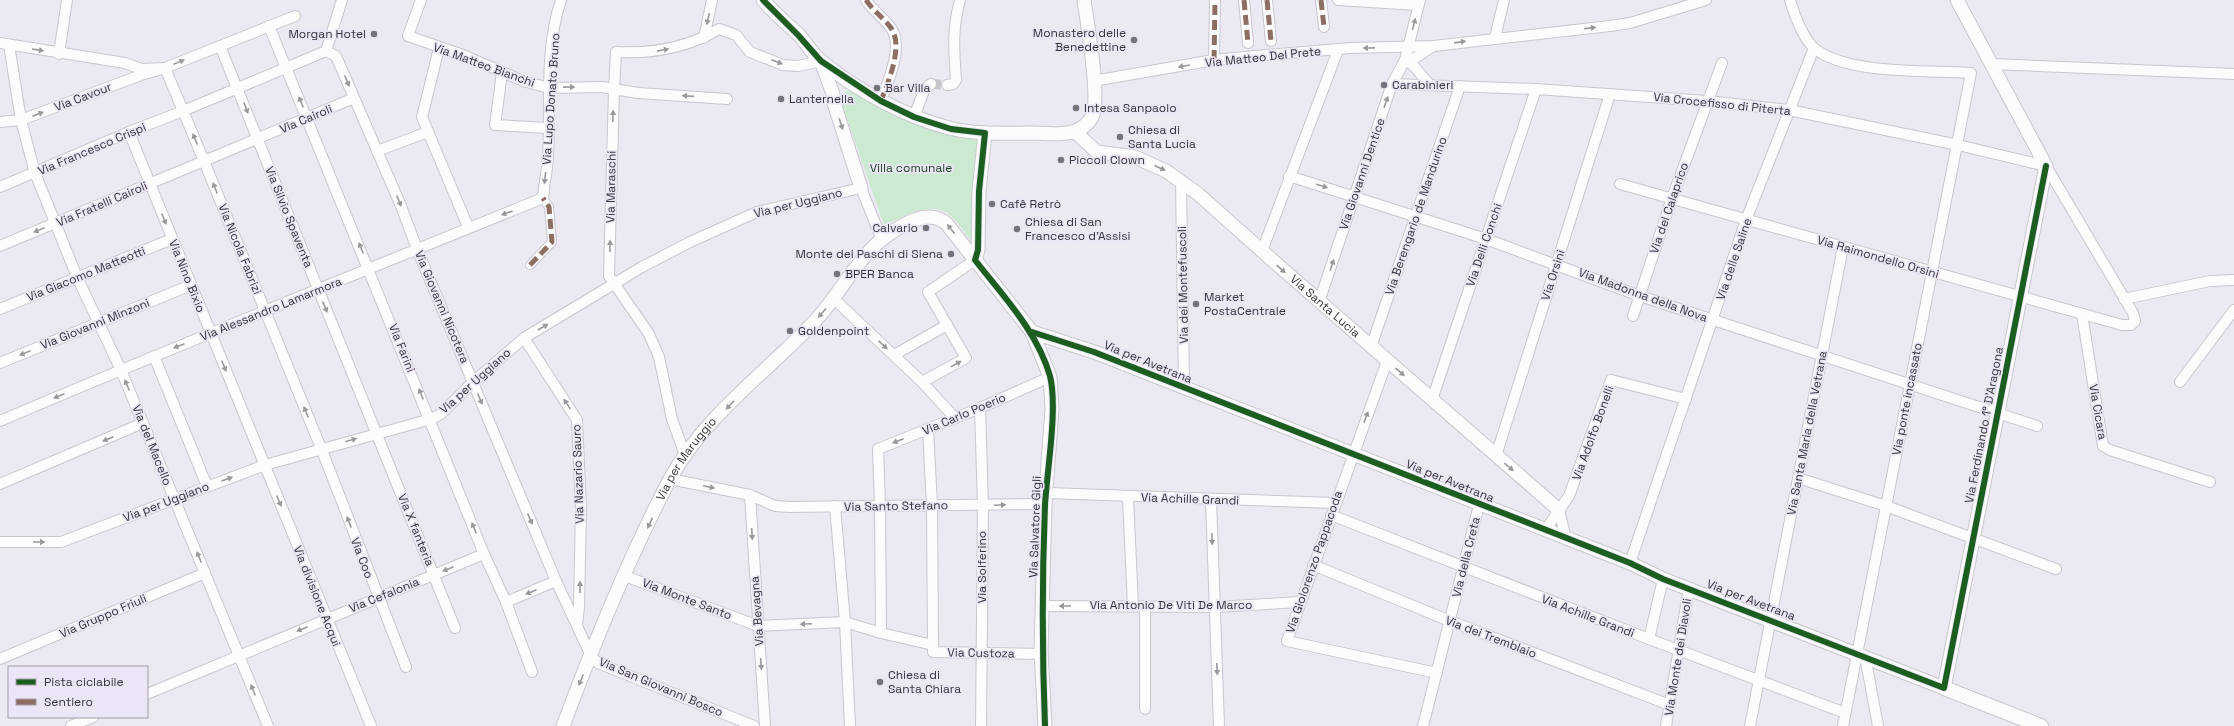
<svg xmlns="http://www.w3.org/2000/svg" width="2234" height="726" font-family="'Space Grotesk',sans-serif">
  <rect width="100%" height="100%" fill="#ece9f2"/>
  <path fill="#ccead2" d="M852 90 934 130 978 141 972 239H970C963 231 953 215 944 211 925 203 901 218 884 225L842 104 843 94 846 91Z"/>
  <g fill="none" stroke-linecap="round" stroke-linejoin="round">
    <path stroke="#c8c5cd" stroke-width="10" stroke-dasharray="10 5" stroke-linecap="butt" d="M931 84 947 85"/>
    <defs>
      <path id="pedestrian" d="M530 265 552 242 549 207 543 198"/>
      <g id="minor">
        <path d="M421 0 408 36 463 55 523 81 549 88 602 87 614 89 616 52C653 54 687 48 719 29L736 35 750 52 783 65 798 66 821 61"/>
        <path d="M866 0C873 11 884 18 891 28 904 46 888 82 881 101"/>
        <path d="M1244 0 1248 43"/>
        <path d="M1267 0 1271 41"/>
        <path d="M1321 0 1324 27"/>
        <path d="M1338 0 1418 5"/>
        <path d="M1790 0C1794 14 1803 39 1815 49 1849 75 1928 70 1971 73L1843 726"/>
        <path d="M269 26 484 554 506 602 532 672"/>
        <path d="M704 38 712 0"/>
        <path d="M1495 38 1504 0"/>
        <path d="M0 43 125 63 141 69 165 68 295 16"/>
        <path d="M9 45 21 120 35 173 77 277 121 370 268 726"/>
        <path d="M220 46 455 628"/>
        <path d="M439 48 422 117 468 227"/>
        <path d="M326 51 336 56 401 206 417 249 556 581 591 656 598 663 754 726"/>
        <path d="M326 51 342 0"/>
        <path d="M59 54 67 0"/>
        <path d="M1214 60 1215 0"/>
        <path d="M1405 60 1413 65 1429 84"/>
        <path d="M1405 60 1415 58 1433 46"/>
        <path d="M1991 64 2234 74"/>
        <path d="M502 73 495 125 548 128"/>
        <path d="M1093 81 1214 60 1255 56 1351 48 1434 46 1610 26 1630 23 1706 0"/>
        <path d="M1392 84 1536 89 1707 101 1789 110 1958 145 2046 166 2133 313 2135 321 2131 325H2122L1620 184"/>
        <path d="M947 85 953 84 956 80C954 50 952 29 960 0"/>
        <path d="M914 117 925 88 931 84"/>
        <path d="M0 122 21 120 141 75 165 68 204 161 354 98"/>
        <path d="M129 132 371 726"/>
        <path d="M377 151 428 132"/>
        <path d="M1289 176 1486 239 1640 296 2037 426"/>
        <path d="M1181 181 1184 388"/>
        <path d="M0 187 129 132 183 111 326 51"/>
        <path d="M0 246 204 161 321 448 406 667"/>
        <path d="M1262 251 1338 50"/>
        <path d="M834 299 922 382 955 418"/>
        <path d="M2124 299 2210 281 2234 280"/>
        <path d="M1319 302 1392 84 1405 60 1420 0"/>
        <path d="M0 309 172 239"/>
        <path d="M2082 314 2103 446 2110 450 2210 482"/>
        <path d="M1633 316 1672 198 1722 63"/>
        <path d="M524 338 577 420 581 509 579 607 577 625"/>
        <path d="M1371 347 1460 86"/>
        <path d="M894 355 947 325"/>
        <path d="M154 356 207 486"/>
        <path d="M1387 361 1287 641 1437 673"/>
        <path d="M0 363 191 285"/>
        <path d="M922 382 966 358 928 292 975 260"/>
        <path d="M2180 382 2234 310"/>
        <path d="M1432 400 1536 89"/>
        <path d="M980 408 983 506 981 726"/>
        <path d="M0 421C180 344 362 272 543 198 544 185 547 171 548 158 551 106 544 50 561 0"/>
        <path d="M928 429 932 505 933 645"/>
        <path d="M685 455 672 419 659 357 649 334 609 276 614 89 638 93 727 99"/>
        <path d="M1496 456 1610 94"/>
        <path d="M1798 478 1886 506 2056 569"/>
        <path d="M670 479 750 495 775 506 789 507 1045 504"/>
        <path d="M0 484 143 423"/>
        <path d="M1047 493 1334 503"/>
        <path d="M750 495 765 726"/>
        <path d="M1128 497 1133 606"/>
        <path d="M1211 500 1219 726"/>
        <path d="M835 506 845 622 881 633 880 506 878 449 980 408 1050 377"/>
        <path d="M1559 510 1569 496 1611 380 1686 399"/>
        <path d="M1331 515 1649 639 1845 713"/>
        <path d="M1545 531 1559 510 1566 539"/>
        <path d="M0 542H61L265 465 431 419 441 414 473 382 524 338 642 267 690 242 757 212 861 188 882 240"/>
        <path d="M1630 563 1746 220 1814 48"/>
        <path d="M1313 565 1450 621 1670 705"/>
        <path d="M625 576 758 626 845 622 850 726"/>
        <path d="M506 602 556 581"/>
        <path d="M1043 606 1215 607 1300 602"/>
        <path d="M1145 606V709"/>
        <path d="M881 633 933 645V652L1041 654"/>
        <path d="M1649 639 1663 579"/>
        <path d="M1865 656 1878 726"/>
        <path d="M0 659 205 573"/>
        <path d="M147 694 484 554"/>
        <path d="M71 726 93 717"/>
        <path d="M1423 726 1479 505"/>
        <path d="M1666 726 1689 588"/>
        <path d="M1750 726 1843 247"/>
      </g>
      <g id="tertiary">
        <path d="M763 0C774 13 786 23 798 34 806 42 812 54 821 61 856 90 906 117 949 128 976 135 1006 133 1034 133 1054 134 1080 138 1092 117 1101 99 1087 22 1084 0"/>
        <path d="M821 61 833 94 834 103 861 188"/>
        <path id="s1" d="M1075 132 1097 152 1135 157 1166 171 1197 193 1279 266 1559 510"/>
        <path d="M975 260 978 250 979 191 985 133"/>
        <path d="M1032 332 1094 352 1630 563 1663 579 1944 688 2046 166 1957 0"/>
        <path id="s2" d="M563 726C594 643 629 557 670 479 704 416 766 373 814 322 838 297 854 263 881 240 898 227 927 207 946 223L1032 332 1050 377 1052 409 1045 504 1041 651 1045 726"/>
      </g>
      <path id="secondary" d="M1944 688 2041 726"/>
    </defs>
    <use href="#pedestrian" stroke="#c9c6ce" stroke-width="10"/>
    <use href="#minor" stroke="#c9c6ce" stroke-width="12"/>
    <use href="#tertiary" stroke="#c9c6ce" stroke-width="15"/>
    <use href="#secondary" stroke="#c9c6ce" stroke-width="16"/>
    <use href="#pedestrian" stroke="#fcfcfd" stroke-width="8"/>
    <use href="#minor" stroke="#fcfcfd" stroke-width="10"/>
    <use href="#tertiary" stroke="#fcfcfd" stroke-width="13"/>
    <use href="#secondary" stroke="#fcfcfd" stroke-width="14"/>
    <g stroke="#8d6e63" stroke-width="5" stroke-dasharray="10 5" stroke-linecap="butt">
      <path d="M866 0C873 11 884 18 891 28 904 46 888 82 881 101"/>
      <path d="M1244 0 1248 43"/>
      <path d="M1267 0 1271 41"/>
      <path d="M1321 0 1324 27"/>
      <path d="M1214 60 1215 0"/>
      <path d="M530 265 552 242 549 207 543 198"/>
    </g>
    <defs>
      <g id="cycleway">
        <path d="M763 0 798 35 821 61 881 101 914 117 951 129 985 133 979 191 978 250 975 260C1003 296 1037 331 1050 376 1058 408 1047 470 1045 505 1042 579 1042 652 1045 726"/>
        <path d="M1032 332 1094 352 1630 563 1663 579 1944 688 2046 166"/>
      </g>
    </defs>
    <use href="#cycleway" stroke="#ebe5f6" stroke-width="8"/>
    <use href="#cycleway" stroke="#1b5e20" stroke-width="6"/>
  </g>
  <defs><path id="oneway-solid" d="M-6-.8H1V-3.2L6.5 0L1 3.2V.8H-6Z"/></defs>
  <g fill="#99989c">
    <use href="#oneway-solid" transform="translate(708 19) rotate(103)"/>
    <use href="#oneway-solid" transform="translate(1414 24) rotate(-76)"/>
    <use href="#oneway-solid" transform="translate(1590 28) rotate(-7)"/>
    <use href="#oneway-solid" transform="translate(1460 42) rotate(-8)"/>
    <use href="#oneway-solid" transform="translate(1369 48) rotate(179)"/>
    <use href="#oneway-solid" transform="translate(38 50) rotate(9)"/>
    <use href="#oneway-solid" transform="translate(663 50) rotate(-11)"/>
    <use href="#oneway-solid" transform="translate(179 62) rotate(-22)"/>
    <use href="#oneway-solid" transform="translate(777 62) rotate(21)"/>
    <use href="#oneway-solid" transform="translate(1184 66) rotate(170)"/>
    <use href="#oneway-solid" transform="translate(347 81) rotate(67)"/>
    <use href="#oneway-solid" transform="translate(569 87) rotate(-1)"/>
    <use href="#oneway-solid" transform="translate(688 96) rotate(-176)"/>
    <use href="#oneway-solid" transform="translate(301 102) rotate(-112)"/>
    <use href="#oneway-solid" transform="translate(1386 102) rotate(-71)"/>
    <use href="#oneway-solid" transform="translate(246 108) rotate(70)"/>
    <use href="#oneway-solid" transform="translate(38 114) rotate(-21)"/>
    <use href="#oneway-solid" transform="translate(613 116) rotate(-88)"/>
    <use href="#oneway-solid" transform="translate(841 124) rotate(72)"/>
    <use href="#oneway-solid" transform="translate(195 139) rotate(-113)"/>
    <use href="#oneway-solid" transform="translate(1160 168) rotate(24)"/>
    <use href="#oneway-solid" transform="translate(545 178) rotate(97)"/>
    <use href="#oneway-solid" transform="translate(1322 186) rotate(17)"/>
    <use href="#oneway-solid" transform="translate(215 188) rotate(-112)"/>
    <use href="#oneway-solid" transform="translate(399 201) rotate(67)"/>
    <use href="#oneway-solid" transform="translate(507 213) rotate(160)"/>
    <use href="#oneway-solid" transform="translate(164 219) rotate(68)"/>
    <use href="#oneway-solid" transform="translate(951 229) rotate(-128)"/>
    <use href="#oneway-solid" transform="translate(39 230) rotate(158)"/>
    <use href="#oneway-solid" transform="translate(610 246) rotate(-89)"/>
    <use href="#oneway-solid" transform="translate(361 248) rotate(-112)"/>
    <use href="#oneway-solid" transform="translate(1332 265) rotate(-72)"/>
    <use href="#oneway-solid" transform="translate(1281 269) rotate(41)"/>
    <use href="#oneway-solid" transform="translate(325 307) rotate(68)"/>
    <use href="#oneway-solid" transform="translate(822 313) rotate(131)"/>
    <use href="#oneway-solid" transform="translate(543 327) rotate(-30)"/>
    <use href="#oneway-solid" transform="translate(883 345) rotate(43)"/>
    <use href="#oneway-solid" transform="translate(179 346) rotate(159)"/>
    <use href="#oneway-solid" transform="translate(25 353) rotate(158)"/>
    <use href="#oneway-solid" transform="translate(956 364) rotate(-29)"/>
    <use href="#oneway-solid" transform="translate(224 366) rotate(68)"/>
    <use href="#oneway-solid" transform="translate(1400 372) rotate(41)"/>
    <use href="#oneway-solid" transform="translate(127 385) rotate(-113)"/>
    <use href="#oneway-solid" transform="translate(421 394) rotate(-112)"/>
    <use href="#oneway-solid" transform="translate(59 396) rotate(157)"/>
    <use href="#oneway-solid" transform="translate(480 399) rotate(67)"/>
    <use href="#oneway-solid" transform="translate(567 404) rotate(-123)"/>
    <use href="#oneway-solid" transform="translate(730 405) rotate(134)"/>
    <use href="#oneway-solid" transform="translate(306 412) rotate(-112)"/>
    <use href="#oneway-solid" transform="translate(1366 417) rotate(-70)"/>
    <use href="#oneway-solid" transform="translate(108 439) rotate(157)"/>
    <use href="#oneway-solid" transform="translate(351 440) rotate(-16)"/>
    <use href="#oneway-solid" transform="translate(898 441) rotate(159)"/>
    <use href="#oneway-solid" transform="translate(1509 467) rotate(40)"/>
    <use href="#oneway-solid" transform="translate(227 479) rotate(-20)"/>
    <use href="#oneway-solid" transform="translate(709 487) rotate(12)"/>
    <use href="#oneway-solid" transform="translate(279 501) rotate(68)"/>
    <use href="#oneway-solid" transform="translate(1000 505) rotate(-2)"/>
    <use href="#oneway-solid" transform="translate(530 519) rotate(67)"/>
    <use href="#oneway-solid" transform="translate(349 522) rotate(-111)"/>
    <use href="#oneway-solid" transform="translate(650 523) rotate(115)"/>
    <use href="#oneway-solid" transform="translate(474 528) rotate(-112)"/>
    <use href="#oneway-solid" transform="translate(752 534) rotate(87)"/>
    <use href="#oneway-solid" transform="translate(1212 539) rotate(88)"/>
    <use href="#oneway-solid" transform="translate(39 542)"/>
    <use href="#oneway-solid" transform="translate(199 557) rotate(-112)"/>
    <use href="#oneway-solid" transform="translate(448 569) rotate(157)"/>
    <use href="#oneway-solid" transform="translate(580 587) rotate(-89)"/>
    <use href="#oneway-solid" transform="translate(531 592) rotate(157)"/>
    <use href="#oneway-solid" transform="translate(1065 606) rotate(-180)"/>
    <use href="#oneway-solid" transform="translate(806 624) rotate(177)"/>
    <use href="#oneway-solid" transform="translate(302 629) rotate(157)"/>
    <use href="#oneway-solid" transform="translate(761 664) rotate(86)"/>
    <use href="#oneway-solid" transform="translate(1217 669) rotate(88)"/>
    <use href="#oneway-solid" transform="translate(581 680) rotate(112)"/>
    <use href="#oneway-solid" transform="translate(253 690) rotate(-112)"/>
  </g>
  <g fill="#76737b" stroke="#ebe5f6" stroke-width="1.5">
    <circle cx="374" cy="34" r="4"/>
    <circle cx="1134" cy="40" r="4"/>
    <circle cx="1384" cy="85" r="4"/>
    <circle cx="877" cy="88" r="4"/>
    <circle cx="781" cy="99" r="4"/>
    <circle cx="1076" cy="108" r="4"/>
    <circle cx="1120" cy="137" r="4"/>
    <circle cx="1061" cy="160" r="4"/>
    <circle cx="992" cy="204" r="4"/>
    <circle cx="926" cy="228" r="4"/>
    <circle cx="1017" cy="229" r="4"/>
    <circle cx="951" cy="254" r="4"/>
    <circle cx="837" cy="274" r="4"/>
    <circle cx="1196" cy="304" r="4"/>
    <circle cx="790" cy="331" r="4"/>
    <circle cx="880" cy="682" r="4"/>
  </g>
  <g text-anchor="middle" stroke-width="3.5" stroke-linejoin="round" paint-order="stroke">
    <g font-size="12" fill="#36343b" stroke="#ebe5f6" text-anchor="start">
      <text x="1126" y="37" text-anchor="end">Monastero delle<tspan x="1126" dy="14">Benedettine</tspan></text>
      <text x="366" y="38" text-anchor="end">Morgan Hotel</text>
      <text x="1392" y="89">Carabinieri</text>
      <text x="885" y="92">Bar Villa</text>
      <text x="789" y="103">Lanternella</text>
      <text x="1084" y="112">Intesa Sanpaolo</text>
      <text x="1128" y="134">Chiesa di<tspan x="1128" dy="14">Santa Lucia</tspan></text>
      <text x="1069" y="164">Piccoli Clown</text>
      <text x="1000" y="208">Cafê Retrò</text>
      <text x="1025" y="226">Chiesa di San<tspan x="1025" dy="14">Francesco d'Assisi</tspan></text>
      <text x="918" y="232" text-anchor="end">Calvario</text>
      <text x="943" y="258" text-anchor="end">Monte dei Paschi di Siena</text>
      <text x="845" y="278">BPER Banca</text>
      <text x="1204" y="301">Market<tspan x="1204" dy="14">PostaCentrale</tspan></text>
      <text x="798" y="335">Goldenpoint</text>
      <text x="888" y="679">Chiesa di<tspan x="888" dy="14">Santa Chiara</tspan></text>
    </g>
    <g font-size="12" fill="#36343b" stroke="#ebe5f6">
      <text transform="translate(1263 57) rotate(-6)" y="4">Via Matteo Del Prete</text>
      <text transform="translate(484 65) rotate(20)" y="4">Via Matteo Bianchi</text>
      <text transform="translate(83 97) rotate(-21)" y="4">Via Cavour</text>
      <text transform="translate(551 99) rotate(-86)" y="4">Via Lupo Donato Bruno</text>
      <text transform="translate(1722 104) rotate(6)" y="4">Via Crocefisso di Piterta</text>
      <text transform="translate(306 119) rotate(-23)" y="4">Via Cairoli</text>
      <text transform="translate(92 149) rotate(-23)" y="4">Via Francesco Crispi</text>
      <text transform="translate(1362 174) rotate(-71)" y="4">Via Giovanni Dentice</text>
      <text transform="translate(611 187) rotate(-89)" y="4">Via Maraschi</text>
      <text transform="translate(798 203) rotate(-14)" y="4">Via per Uggiano</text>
      <text transform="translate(102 204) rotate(-23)" y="4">Via Fratelli Cairoli</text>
      <text transform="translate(1669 208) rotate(-71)" y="4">Via del Calaprico</text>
      <text transform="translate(1416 216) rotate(-71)" y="4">Via Berengario de Mandurino</text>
      <text transform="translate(289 217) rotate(68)" y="4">Via Silvio Spaventa</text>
      <text transform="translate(1484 245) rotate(-71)" y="4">Via Delli Conchi</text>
      <text transform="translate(240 249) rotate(68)" y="4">Via Nicola Fabrizi</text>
      <text transform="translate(1878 257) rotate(16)" y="4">Via Raimondello Orsini</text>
      <text transform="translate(1734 259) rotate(-71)" y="4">Via delle Saline</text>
      <text transform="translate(86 274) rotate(-22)" y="4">Via Giacomo Matteotti</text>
      <text transform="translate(1553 275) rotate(-72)" y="4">Via Orsini</text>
      <text transform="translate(187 276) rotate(68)" y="4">Via Nino Bixio</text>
      <text transform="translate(1183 285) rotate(-91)" y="4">Via dei Montefuscoli</text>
      <text transform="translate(1643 295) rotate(20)" y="4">Via Madonna della Nova</text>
      <text dy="4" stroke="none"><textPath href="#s1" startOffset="311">Via Santa Lucia</textPath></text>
      <text transform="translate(442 307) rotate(67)" y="4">Via Giovanni Nicotera</text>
      <text transform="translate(271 309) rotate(-22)" y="4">Via Alessandro Lamarmora</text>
      <text transform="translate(95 324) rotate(-22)" y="4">Via Giovanni Minzoni</text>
      <text transform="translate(402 348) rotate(68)" y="4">Via Farini</text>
      <text transform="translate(1148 362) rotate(22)" y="4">Via per Avetrana</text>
      <text transform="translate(475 381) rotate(-42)" y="4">Via per Uggiano</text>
      <text transform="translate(1907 399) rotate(-79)" y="4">Via ponte incassato</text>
      <text transform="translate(2098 412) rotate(80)" y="4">Via Cicara</text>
      <text transform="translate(964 414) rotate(-23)" y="4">Via Carlo Poerio</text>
      <text transform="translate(1984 425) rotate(-79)" y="4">Via Ferdinando 1° D'Aragona</text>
      <text transform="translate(1593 433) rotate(-70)" y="4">Via Adolfo Bonelli</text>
      <text transform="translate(1807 433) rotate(-79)" y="4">Via Santa Maria della Vetrana</text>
      <text transform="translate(152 445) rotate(68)" y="4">Via del Macello</text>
      <text dy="4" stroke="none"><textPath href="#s2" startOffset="295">Via per Maruggio</textPath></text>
      <text transform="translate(578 474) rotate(-92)" y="4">Via Nazario Sauro</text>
      <text transform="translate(1450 481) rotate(22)" y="4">Via per Avetrana</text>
      <text transform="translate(1190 499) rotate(2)" y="4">Via Achille Grandi</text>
      <text transform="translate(166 502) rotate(-21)" y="4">Via per Uggiano</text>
      <text transform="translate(896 506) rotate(-1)" y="4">Via Santo Stefano</text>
      <text transform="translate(1035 527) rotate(-88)" y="4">Via Salvatore Gigli</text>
      <text transform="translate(416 530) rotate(68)" y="4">Via X fanteria</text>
      <text transform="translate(1466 557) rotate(-76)" y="4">Via della Creta</text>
      <text transform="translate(362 558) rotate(69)" y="4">Via Coo</text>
      <text transform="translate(1314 562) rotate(-71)" y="4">Via Giolorenzo Pappacoda</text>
      <text transform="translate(982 567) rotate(-90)" y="4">Via Solferino</text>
      <text transform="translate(384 595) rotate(-22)" y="4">Via Cefalonia</text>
      <text transform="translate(317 596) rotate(68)" y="4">Via divisione Acqui</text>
      <text transform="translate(687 599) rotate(21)" y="4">Via Monte Santo</text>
      <text transform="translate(1751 600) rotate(21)" y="4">Via per Avetrana</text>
      <text x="1171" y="609">Via Antonio De Viti De Marco</text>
      <text transform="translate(757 611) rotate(-94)" y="4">Via Bevagna</text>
      <text transform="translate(103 616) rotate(-23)" y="4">Via Gruppo Friuli</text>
      <text transform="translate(1588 616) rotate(21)" y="4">Via Achille Grandi</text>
      <text transform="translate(1491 637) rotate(21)" y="4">Via dei Tremblaio</text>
      <text transform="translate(981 653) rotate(1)" y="4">Via Custoza</text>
      <text transform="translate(1678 657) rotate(-81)" y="4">Via Monte dei Diavoli</text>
      <text transform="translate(661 687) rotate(23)" y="4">Via San Giovanni Bosco</text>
    </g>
    <g font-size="12" fill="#133f1c" stroke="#ebe5f6">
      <text x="911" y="172">Villa comunale</text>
    </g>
  </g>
  <rect x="8" y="666" width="140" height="52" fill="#ebe5f6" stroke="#a39eab"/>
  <rect x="16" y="679" width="20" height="6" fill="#1b5e20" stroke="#a39eab"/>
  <text x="44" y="686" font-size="12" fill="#36343b">Pista ciclabile</text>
  <rect x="16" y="699" width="20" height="6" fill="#8d6e63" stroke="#a39eab"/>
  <text x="44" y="706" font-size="12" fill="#36343b">Sentiero</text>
</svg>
